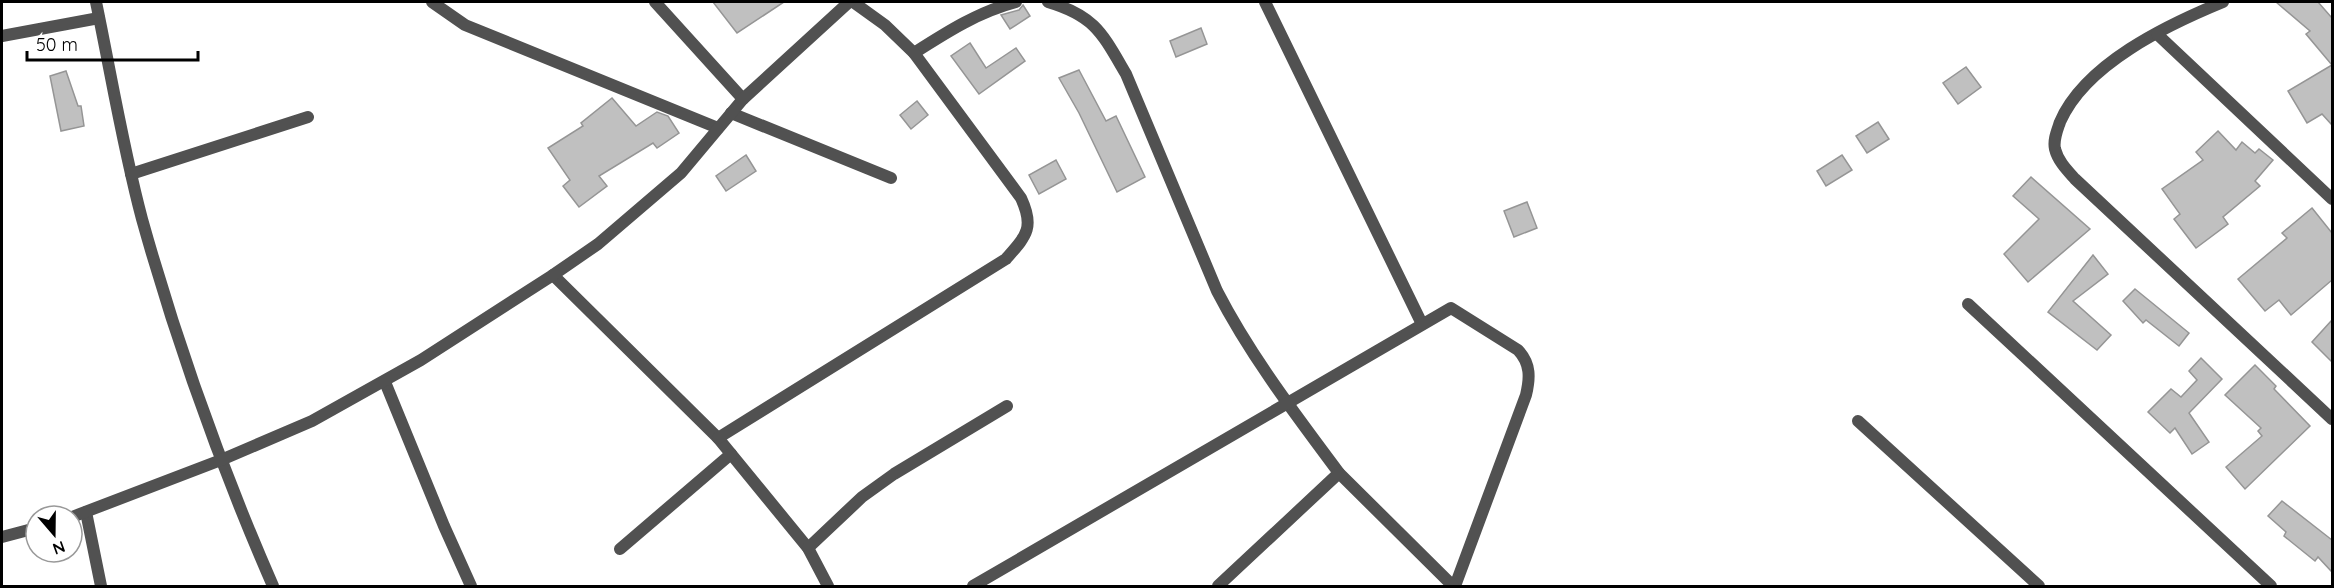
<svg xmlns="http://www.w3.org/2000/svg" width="2334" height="588" font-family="Quicksand,sans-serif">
  <rect width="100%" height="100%" fill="#fff"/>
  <g fill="#c0c0c0" stroke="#959595" stroke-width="1.5">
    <path d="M713 2H784L737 33Z"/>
    <path d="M2276 2H2318L2332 18V125L2322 114 2307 123 2288 91 2332 65 2306 34 2310 31Z"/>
    <path d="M1023 5 1030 16 1010 29 1001 15 1019 10Z"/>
    <path d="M1201 28 1207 44 1176 57 1170 41Z"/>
    <path d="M970 43 986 68 1016 48 1025 61 979 94 951 56Z"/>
    <path d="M1966 67 1981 87 1958 104 1943 83Z"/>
    <path d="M1079 70 1106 121 1116 116 1145 177 1117 192 1079 113 1059 78Z"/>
    <path d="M66 71 78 106H81L84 126 61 131 50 76Z"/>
    <path d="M612 98 636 126 657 112 668 116 679 133 657 148 653 143 599 176 607 186 579 207 563 186 570 180 548 148 583 126 581 123Z"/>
    <path d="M917 101 928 115 911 129 900 115Z"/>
    <path d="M1878 122 1889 139 1867 153 1856 136Z"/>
    <path d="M2218 131 2236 150 2242 142 2255 153 2259 149 2273 160 2255 181 2260 186 2223 217 2228 224 2196 248 2174 219 2180 214 2162 189 2203 160 2196 152Z"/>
    <path d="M746 155 756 171 726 191 716 176Z"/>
    <path d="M1842 155 1852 170 1826 186 1817 171Z"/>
    <path d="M1056 160 1066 179 1039 194 1029 175Z"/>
    <path d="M2031 177 2090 229 2028 282 2004 254 2039 219 2013 196Z"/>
    <path d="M1527 202 1537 228 1514 237 1504 211Z"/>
    <path d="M2312 208 2332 233V280L2291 315 2279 300 2265 311 2238 279 2287 238 2282 233Z"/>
    <path d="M2093 255 2108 274 2073 301 2111 335 2097 350 2048 312Z"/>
    <path d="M2135 289 2189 333 2179 346 2146 320 2143 323 2123 301Z"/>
    <path d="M2332 320V362L2312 342Z"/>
    <path d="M2201 358 2222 379 2189 413 2209 442 2192 454 2175 428 2170 433 2148 412 2171 389 2181 397 2197 380 2189 371Z"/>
    <path d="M2255 365 2276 386 2274 389 2310 426 2245 489 2226 467 2262 436 2258 431 2261 428 2225 395Z"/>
    <path d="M2282 501 2332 540V572L2318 557 2315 561 2284 536 2286 532 2268 516Z"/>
  </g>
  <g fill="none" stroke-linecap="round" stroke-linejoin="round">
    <g stroke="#515151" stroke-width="12">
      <path d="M96 2C111 74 123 148 142 219 177 344 221 467 273 586"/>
      <path d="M432 2 465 25 718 128"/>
      <path d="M655 2 743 99"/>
      <path d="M1048 2C1095 16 1102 33 1126 74L1217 291C1250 355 1295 414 1339 473"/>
      <path d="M1265 2 1422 324"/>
      <path d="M2223 2C2167 25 2085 64 2060 122 2057 131 2053 140 2055 149 2058 161 2067 170 2075 179L2332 419"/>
      <path d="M2157 34 2332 199"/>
      <path d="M2 36 99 18"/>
      <path d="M914 53C947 32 978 12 1016 2"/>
      <path d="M731 113 891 178"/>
      <path d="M131 174 308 117"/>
      <path d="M553 275 718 438 808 548 828 586"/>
      <path d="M1968 304 2271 586"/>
      <path d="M385 382 444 526 471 586"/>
      <path d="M1858 421 2039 586"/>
      <path d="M718 438 1006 259C1026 236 1035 228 1021 198L914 53 885 25 853 2"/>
      <path d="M86 512 101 586"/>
      <path d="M72 517 221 460 312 421 421 360 553 275 598 244 681 173 743 99 849 2"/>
      <path d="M2 537 36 528"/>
      <path d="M808 548 862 497 894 474 1007 406"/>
      <path d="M620 549 731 454"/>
      <path d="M973 586 1451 308 1518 350C1531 364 1530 378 1526 395L1455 586"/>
      <path d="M1218 586 1339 473 1453 586"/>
    </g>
  </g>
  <rect width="2334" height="588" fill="none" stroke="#000000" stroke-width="6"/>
  <g transform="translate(54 534) rotate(160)"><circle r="28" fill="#ffffff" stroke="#999999" stroke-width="1.5"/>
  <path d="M0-4.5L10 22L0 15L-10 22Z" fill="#000000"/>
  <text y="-9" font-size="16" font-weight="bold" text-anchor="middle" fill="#000000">N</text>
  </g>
  <path d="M27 51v9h171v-9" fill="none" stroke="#000000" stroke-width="3"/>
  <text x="36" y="51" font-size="18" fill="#000000" stroke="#ffffff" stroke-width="4.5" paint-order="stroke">50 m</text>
</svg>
